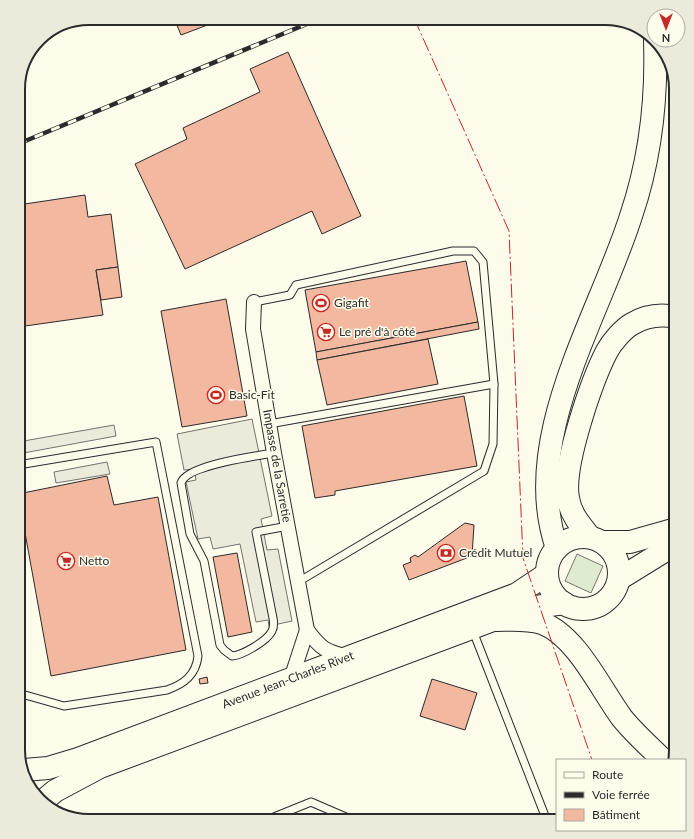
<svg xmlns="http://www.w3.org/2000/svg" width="694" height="839" font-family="Lato,sans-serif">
  <rect width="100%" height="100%" fill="#fdfbea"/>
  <path fill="#deebd1" stroke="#74746e" d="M577 554 603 566 591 593 565 581Z"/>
  <g fill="#eceadb" stroke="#74746e">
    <path d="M252 419 272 516 261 519 267 550 278 549 292 621 269 626 268 620 256 622 240 544 213 549 210 537 198 539 186 482 196 480 194 469 184 470 177 434Z"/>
    <path d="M114 425 116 436 18 454V442Z"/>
    <path d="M107 462 110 474 56 483 54 472Z"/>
  </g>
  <g fill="#f2b8a0" stroke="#2b2b2b">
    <path d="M174 18H226L181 35Z"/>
    <path d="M288 52 361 216 322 234 312 211 185 269 135 164 187 139 183 128 260 92 250 69Z"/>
    <path d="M85 195 88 217 111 214 118 267 96 270 103 315 18 327V205Z"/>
    <path d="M466 261 478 322 316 352 305 290Z"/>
    <path d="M118 267 122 297 101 300 96 270Z"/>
    <path d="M226 299 247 416 182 427 161 311Z"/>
    <path d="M478 322 479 329 317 360 316 352Z"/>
    <path d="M428 339 438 384 327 405 317 360Z"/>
    <path d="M464 396 477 466 335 491V495L315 498 302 426Z"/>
    <path d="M107 476 114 505 158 497 186 650 51 676 18 494Z"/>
    <path d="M465 523 474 525 472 556 409 580 403 565 411 562 410 558 415 555 418 557Z"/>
    <path d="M237 553 252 632 228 637 213 557Z"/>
    <path d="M207 677 208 683 200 684 199 679Z"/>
    <path d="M432 679 477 693 465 730 420 716Z"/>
  </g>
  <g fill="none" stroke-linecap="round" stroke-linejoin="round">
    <defs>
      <g id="lane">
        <path d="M254 302 290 295 296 285 453 251H474L483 262 494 384 493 444 484 471 298 582"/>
        <path d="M269 424 494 384"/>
        <path d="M274 453C256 456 186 465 181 483L190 534 204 561 220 645 224 650 232 656C243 655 267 641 272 631 274 627 274 623 273 618L256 532 288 526"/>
        <path d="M18 582 20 581"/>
        <path d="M473 631 547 821"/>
        <path d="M18 693 64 706 167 690C184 684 196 675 198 656L156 442 18 465"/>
        <path d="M264 821 311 802 355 821"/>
      </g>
      <g id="street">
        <path d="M254 302 253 329 274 453 307 630C321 649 325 651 348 657"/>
        <path d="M291 679 307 630"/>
      </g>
      <g id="primary">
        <circle cx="583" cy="573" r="36"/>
        <path d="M603 542H630L676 529"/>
        <path d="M619 579 666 550 676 547"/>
        <path d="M24 770 48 768 78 759 517 594 547 574"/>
        <path d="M43 801 55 791 100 767 493 620 536 607 564 603"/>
      </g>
      <g id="highway">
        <path d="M590 537C580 525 570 513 568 498 562 466 592 380 607 351 612 342 623 329 632 324 645 316 661 314 676 317"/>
        <path d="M557 548C519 440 599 317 631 216 650 160 657 100 655 41"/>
        <path d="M493 620C509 620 526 618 542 623 577 636 601 690 622 718 634 733 649 746 663 760"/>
      </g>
    </defs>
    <use href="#lane" stroke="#2b2b2b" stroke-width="9"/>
    <use href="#street" stroke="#2b2b2b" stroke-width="16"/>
    <use href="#primary" stroke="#2b2b2b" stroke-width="24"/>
    <use href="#highway" stroke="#2b2b2b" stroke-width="24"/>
    <use href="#lane" stroke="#fdfbea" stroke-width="7"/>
    <use href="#street" stroke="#fdfbea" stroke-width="14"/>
    <use href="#primary" stroke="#fdfbea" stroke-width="22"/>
    <use href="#highway" stroke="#fdfbea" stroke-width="22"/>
    <defs>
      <path id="rail" d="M18 144 321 18"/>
    </defs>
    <use href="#rail" stroke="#2b2b2b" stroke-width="4.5"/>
    <use href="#rail" stroke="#fdfbea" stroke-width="3" stroke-dasharray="9" stroke-linecap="butt"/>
    <path stroke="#c62828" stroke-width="1" stroke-dasharray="14 3 2 3" stroke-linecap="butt" d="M414 18 509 231 523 558 592 760"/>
  </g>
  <defs>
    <symbol id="stadium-ring" viewBox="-11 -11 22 22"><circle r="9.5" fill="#fdfbea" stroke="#c62828" stroke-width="1.5"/><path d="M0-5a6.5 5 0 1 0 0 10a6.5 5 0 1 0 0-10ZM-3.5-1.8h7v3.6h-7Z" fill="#c62828"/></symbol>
    <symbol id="supermarket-ring" viewBox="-11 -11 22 22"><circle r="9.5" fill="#fdfbea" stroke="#c62828" stroke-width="1.5"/><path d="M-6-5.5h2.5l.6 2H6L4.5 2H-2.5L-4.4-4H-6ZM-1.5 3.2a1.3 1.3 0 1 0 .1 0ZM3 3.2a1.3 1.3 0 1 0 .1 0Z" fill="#c62828"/></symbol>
    <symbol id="bank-ring" viewBox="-11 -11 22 22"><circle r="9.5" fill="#fdfbea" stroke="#c62828" stroke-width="1.5"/><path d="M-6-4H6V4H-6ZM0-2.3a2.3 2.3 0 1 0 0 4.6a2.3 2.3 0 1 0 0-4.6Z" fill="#c62828"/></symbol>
  </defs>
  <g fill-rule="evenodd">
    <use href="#stadium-ring" x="311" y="293" width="20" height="20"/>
    <use href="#supermarket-ring" x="316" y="322" width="20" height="20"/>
    <use href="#stadium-ring" x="206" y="385" width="20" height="20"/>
    <use href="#bank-ring" x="436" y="543" width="20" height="20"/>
    <use href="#supermarket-ring" x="56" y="551" width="20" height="20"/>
  </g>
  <g text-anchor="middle" stroke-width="3" stroke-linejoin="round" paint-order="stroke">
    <g font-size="12" fill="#2b2b2b" stroke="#fdfbea" text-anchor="start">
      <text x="334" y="307">Gigafit</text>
      <text x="339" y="336">Le pré d'à côté</text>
      <text x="229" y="399">Basic-Fit</text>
      <text x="459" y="557">Crédit Mutuel</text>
      <text x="79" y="565">Netto</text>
    </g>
    <g font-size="12" fill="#2b2b2b" stroke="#fdfbea">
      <text transform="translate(277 466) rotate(80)" y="4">Impasse de la Sarretie</text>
      <text transform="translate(288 680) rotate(-21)" y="4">Avenue Jean-Charles Rivet</text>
    </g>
  </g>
  <path d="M0 0H694V839H0ZM89 25H605A64 64 0 0 1 669 89V750A64 64 0 0 1 605 814H89A64 64 0 0 1 25 750V89A64 64 0 0 1 89 25Z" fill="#eceadb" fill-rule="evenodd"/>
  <path fill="none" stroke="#2b2b2b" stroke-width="2" d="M89 25H605A64 64 0 0 1 669 89V750A64 64 0 0 1 605 814H89A64 64 0 0 1 25 750V89A64 64 0 0 1 89 25Z"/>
  <rect x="556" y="759" width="130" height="72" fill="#fdfbea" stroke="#a9a89e"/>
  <rect x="564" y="772" width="20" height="6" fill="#fdfbea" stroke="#a9a89e"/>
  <text x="592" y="779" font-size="12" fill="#2b2b2b">Route</text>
  <rect x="564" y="792" width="20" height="6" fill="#2b2b2b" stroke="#a9a89e"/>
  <text x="592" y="799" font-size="12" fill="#2b2b2b">Voie ferrée</text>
  <rect x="564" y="809" width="20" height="12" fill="#f2b8a0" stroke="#a9a89e"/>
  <text x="592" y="819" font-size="12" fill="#2b2b2b">Bâtiment</text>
  <g transform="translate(666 28) rotate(180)"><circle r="19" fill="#fdfbea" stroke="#a9a89e"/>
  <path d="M0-3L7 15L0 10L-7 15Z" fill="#c62828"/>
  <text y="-6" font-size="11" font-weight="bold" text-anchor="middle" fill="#2b2b2b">N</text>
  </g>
</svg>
